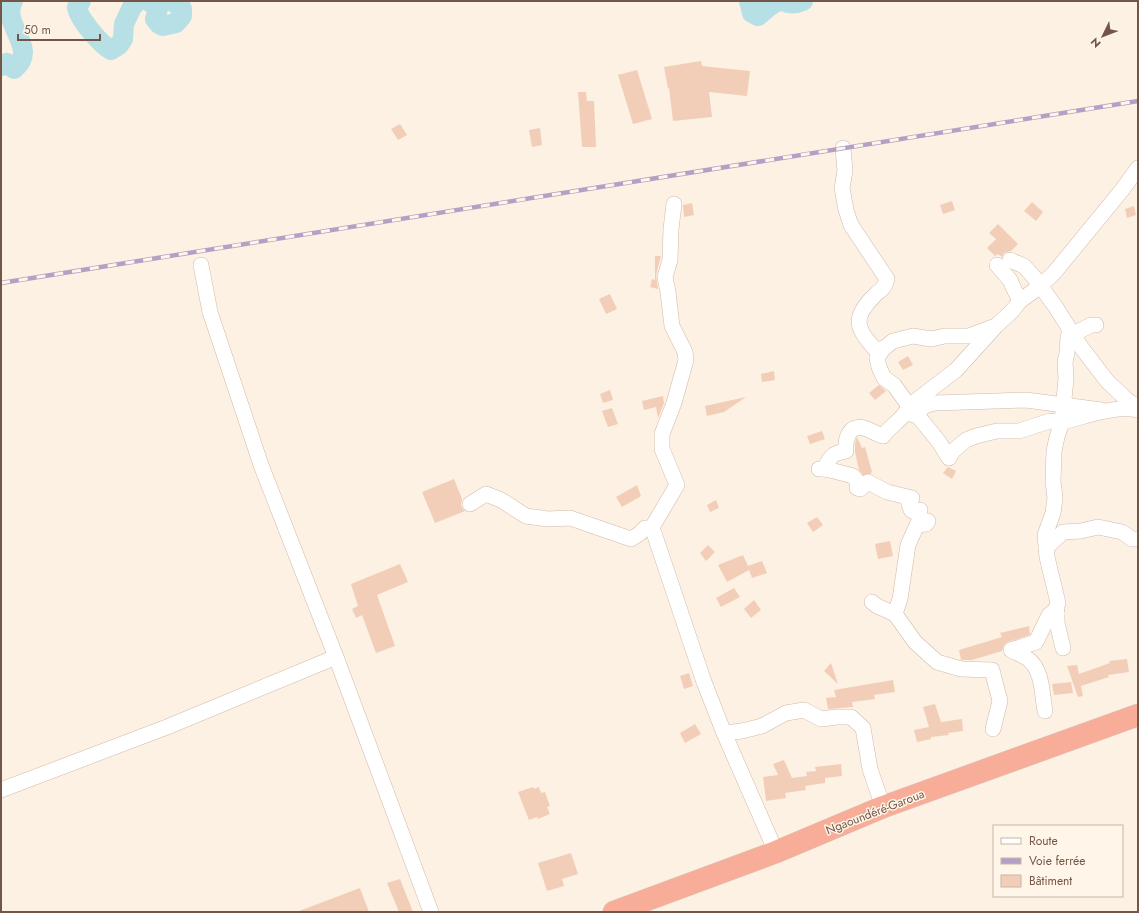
<svg xmlns="http://www.w3.org/2000/svg" width="1139" height="913" font-family="Jost,sans-serif">
  <rect width="100%" height="100%" fill="#fcf1e2"/>
  <g fill="none" stroke-linecap="round" stroke-linejoin="round">
    <g stroke="#b6e0e6" stroke-width="20">
      <path d="M81 1 77 7C78 18 101 45 111 50L119 45 123 39 124 24 132 7 138 1"/>
      <path d="M149 1 158 9 155 19 159 24 163 26 176 23 182 16V9L179 3 176 4 172 1"/>
      <path d="M749 1 752 13 758 16C766 10 771 2 782 1 784 1 786 2 788 3 793 4 798 3 803 1"/>
      <path d="M1 66 7 63 14 69C40 48 0 25 13 1"/>
    </g>
  </g>
  <g fill="#f2ceb9">
    <path d="M701 61 702 66 750 71 747 96 709 92 712 117 673 121 669 88 668 89 664 67Z"/>
    <path d="M637 70 652 119 633 124 618 75Z"/>
    <path d="M578 92H586L587 101H594L596 147H582Z"/>
    <path d="M400 124 407 135 398 140 391 129Z"/>
    <path d="M540 128 542 145 532 147 529 130Z"/>
    <path d="M952 201 955 210 943 214 940 205Z"/>
    <path d="M1032 202 1043 212 1036 221 1024 211Z"/>
    <path d="M692 203 694 215 684 217 683 205Z"/>
    <path d="M1134 206 1136 215 1127 218 1125 209Z"/>
    <path d="M998 224 1018 244 1011 251 1004 253 1002 257 998 254 995 256 987 248 996 239 989 233Z"/>
    <path d="M655 256H661L656 275 658 289 650 287 652 279 655 280Z"/>
    <path d="M610 294 617 309 606 314 599 299Z"/>
    <path d="M908 356 913 365 903 370 898 362Z"/>
    <path d="M774 371 775 380 762 382 761 374Z"/>
    <path d="M879 385 886 391 875 400 869 393Z"/>
    <path d="M610 390 613 400 603 403 600 394Z"/>
    <path d="M663 396 664 403 658 418 656 407 644 410 642 401Z"/>
    <path d="M746 397 724 412 707 416 705 406Z"/>
    <path d="M612 408 618 424 608 427 602 411Z"/>
    <path d="M822 431 825 439 810 444 807 436Z"/>
    <path d="M857 437 862 448 865 447 872 472 870 474 863 475 859 470 855 452V443Z"/>
    <path d="M948 467 956 471 952 479 943 473Z"/>
    <path d="M454 479 462 499 461 504 462 508 465 511 435 523 422 492Z"/>
    <path d="M637 485 641 496 622 507 616 497Z"/>
    <path d="M716 500 719 508 710 512 707 505Z"/>
    <path d="M817 517 823 525 813 532 807 523Z"/>
    <path d="M890 541 893 556 878 559 875 544Z"/>
    <path d="M708 545 715 552 706 561 700 553Z"/>
    <path d="M743 555 748 566 762 561 767 573 752 578 749 570 727 582 718 565Z"/>
    <path d="M400 564 408 582 377 595 395 646 376 653 362 615 356 618 352 609 358 606 351 584Z"/>
    <path d="M734 588 740 597 721 607 716 598Z"/>
    <path d="M754 600 761 610 751 618 744 609Z"/>
    <path d="M1029 626 1030 635 1008 642 1004 645 1002 651 972 660H961L959 650 1002 637 1000 633Z"/>
    <path d="M1127 659 1129 672 1108 675 1109 677 1081 686 1083 696 1078 697 1067 666 1077 665 1079 674 1110 663 1109 661Z"/>
    <path d="M831 663 838 684 824 671Z"/>
    <path d="M689 673 693 686 684 689 680 676Z"/>
    <path d="M893 680 895 692 874 695 875 699 852 702 853 707 828 709 826 698 836 697 834 690Z"/>
    <path d="M1071 682 1073 693 1054 695 1052 684Z"/>
    <path d="M935 704 941 722 962 719 963 731 948 733 949 735 931 737V739L917 742 914 730 929 727 923 707Z"/>
    <path d="M695 724 701 734 685 743 680 733Z"/>
    <path d="M784 760 792 778 807 776 806 772 816 771 815 767 841 764 842 776 825 778V783L805 786 806 790 785 793 786 798 766 801 763 777 778 775 773 764Z"/>
    <path d="M533 787 534 789 539 787 541 793 545 792 550 806 547 807 550 814 538 819 537 817 529 820 518 792Z"/>
    <path d="M571 853 578 874 562 879 564 886 547 891 538 863Z"/>
    <path d="M400 879 413 912H399L387 883Z"/>
    <path d="M360 888 369 912H299V911Z"/>
  </g>
  <g fill="none" stroke-linecap="round" stroke-linejoin="round">
    <defs>
      <g id="minor">
        <path d="M843 148 845 171 842 188 846 210 851 225 887 279C884 290 882 288 874 296 853 317 855 328 875 349H883"/>
        <path d="M1010 260 1024 266 1033 276 1055 306 1081 347 1107 381 1127 400 1138 407"/>
        <path d="M201 265 210 312 261 465 336 657 431 912"/>
        <path d="M997 265 1010 280 1014 289 1020 301"/>
        <path d="M909 406 894 385 884 378 879 367 877 358 883 349 893 341 913 336 931 339 945 336H969L993 327"/>
        <path d="M906 413 918 416 939 442 949 458 953 451 966 440 976 436 997 431H1019L1050 421 1062 422 1061 418 1067 406 1064 399 1066 379 1065 362 1067 353 1068 337 1091 325H1096"/>
        <path d="M918 416C920 406 926 405 935 403L1026 400 1101 410"/>
        <path d="M819 469H824C831 456 832 453 846 451 845 439 849 424 864 428 871 430 876 434 883 436 891 425 905 418 909 406L956 370 996 326 1012 311 1020 301 1040 286 1054 273 1122 190 1138 168"/>
        <path d="M824 469 834 471 853 476 858 482 857 488 860 489 868 482 887 492 912 498 909 504 911 510 915 512 920 510 918 513 919 519 928 521 926 524 917 525 908 545 900 599 895 614 915 642 937 662 961 669 992 670 1000 701 993 729"/>
        <path d="M470 504 486 494 501 500 526 516 548 519 570 518 631 539 639 534 645 528 651 529 654 533 704 682 724 733 776 852"/>
        <path d="M651 529 677 485 662 449V434L674 403 686 360 685 352 672 326 668 292 665 277 670 260 671 229 674 204"/>
        <path d="M1046 548 1063 532 1081 531 1098 527 1122 532 1132 539H1138"/>
        <path d="M872 602 877 606 895 614"/>
        <path d="M1057 613V623L1063 648"/>
        <path d="M1045 711C1042 695 1043 670 1028 659 1023 655 1016 653 1011 650L1036 642 1049 615 1054 611 1057 613 1056 608 1058 603 1047 557 1045 535 1053 513 1055 498 1053 481 1054 451 1057 437 1062 422C1084 417 1115 405 1138 410"/>
        <path d="M724 733 742 731 762 726 786 713 804 710 821 719 837 717H851L863 728 870 769 883 807"/>
        <path d="M1 790 167 727 336 657"/>
      </g>
      <path id="highway" d="M614 912 776 852 883 807 1138 715"/>
    </defs>
    <use href="#minor" stroke="#d0baab" stroke-width="16"/>
    <use href="#highway" stroke="#d8d0cc" stroke-width="23"/>
    <use href="#minor" stroke="#fff" stroke-width="15"/>
    <use href="#highway" stroke="#f7ad98" stroke-width="22"/>
    <defs>
      <path id="rail" d="M1 283 1138 101"/>
    </defs>
    <use href="#rail" stroke="#b3a1c5" stroke-width="4.5"/>
    <use href="#rail" stroke="#fff5e8" stroke-width="3" stroke-dasharray="9" stroke-linecap="butt"/>
  </g>
  <g text-anchor="middle" stroke-width="3" stroke-linejoin="round" paint-order="stroke">
    <g font-size="12" fill="#745648" stroke="#fff5e8">
      <text transform="translate(875 812) rotate(-21)" y="4">Ngaoundéré-Garoua</text>
    </g>
  </g>
  <rect width="1139" height="913" fill="none" stroke="#745648" stroke-width="4"/>
  <rect x="993" y="825" width="130" height="72" fill="#fff5e8" stroke="#c7b5a8"/>
  <rect x="1001" y="838" width="20" height="6" fill="#ffffff" stroke="#c7b5a8"/>
  <text x="1029" y="845" font-size="12" fill="#745648">Route</text>
  <rect x="1001" y="858" width="20" height="6" fill="#b3a1c5" stroke="#c7b5a8"/>
  <text x="1029" y="865" font-size="12" fill="#745648">Voie ferrée</text>
  <rect x="1001" y="875" width="20" height="12" fill="#f2ceb9" stroke="#c7b5a8"/>
  <text x="1029" y="885" font-size="12" fill="#745648">Bâtiment</text>
  <g transform="translate(1103 36) rotate(227)" stroke="#fff5e8" stroke-width="3" paint-order="stroke">
  <path d="M0-3L7 15L0 10L-7 15Z" fill="#745648"/>
  <text y="-6" font-size="11" font-weight="bold" text-anchor="middle" fill="#745648">N</text>
  </g>
  <path d="M18 34v6h82v-6" fill="none" stroke="#745648" stroke-width="2"/>
  <text x="24" y="34" font-size="12" fill="#745648" stroke="#fff5e8" stroke-width="3" paint-order="stroke">50 m</text>
</svg>
